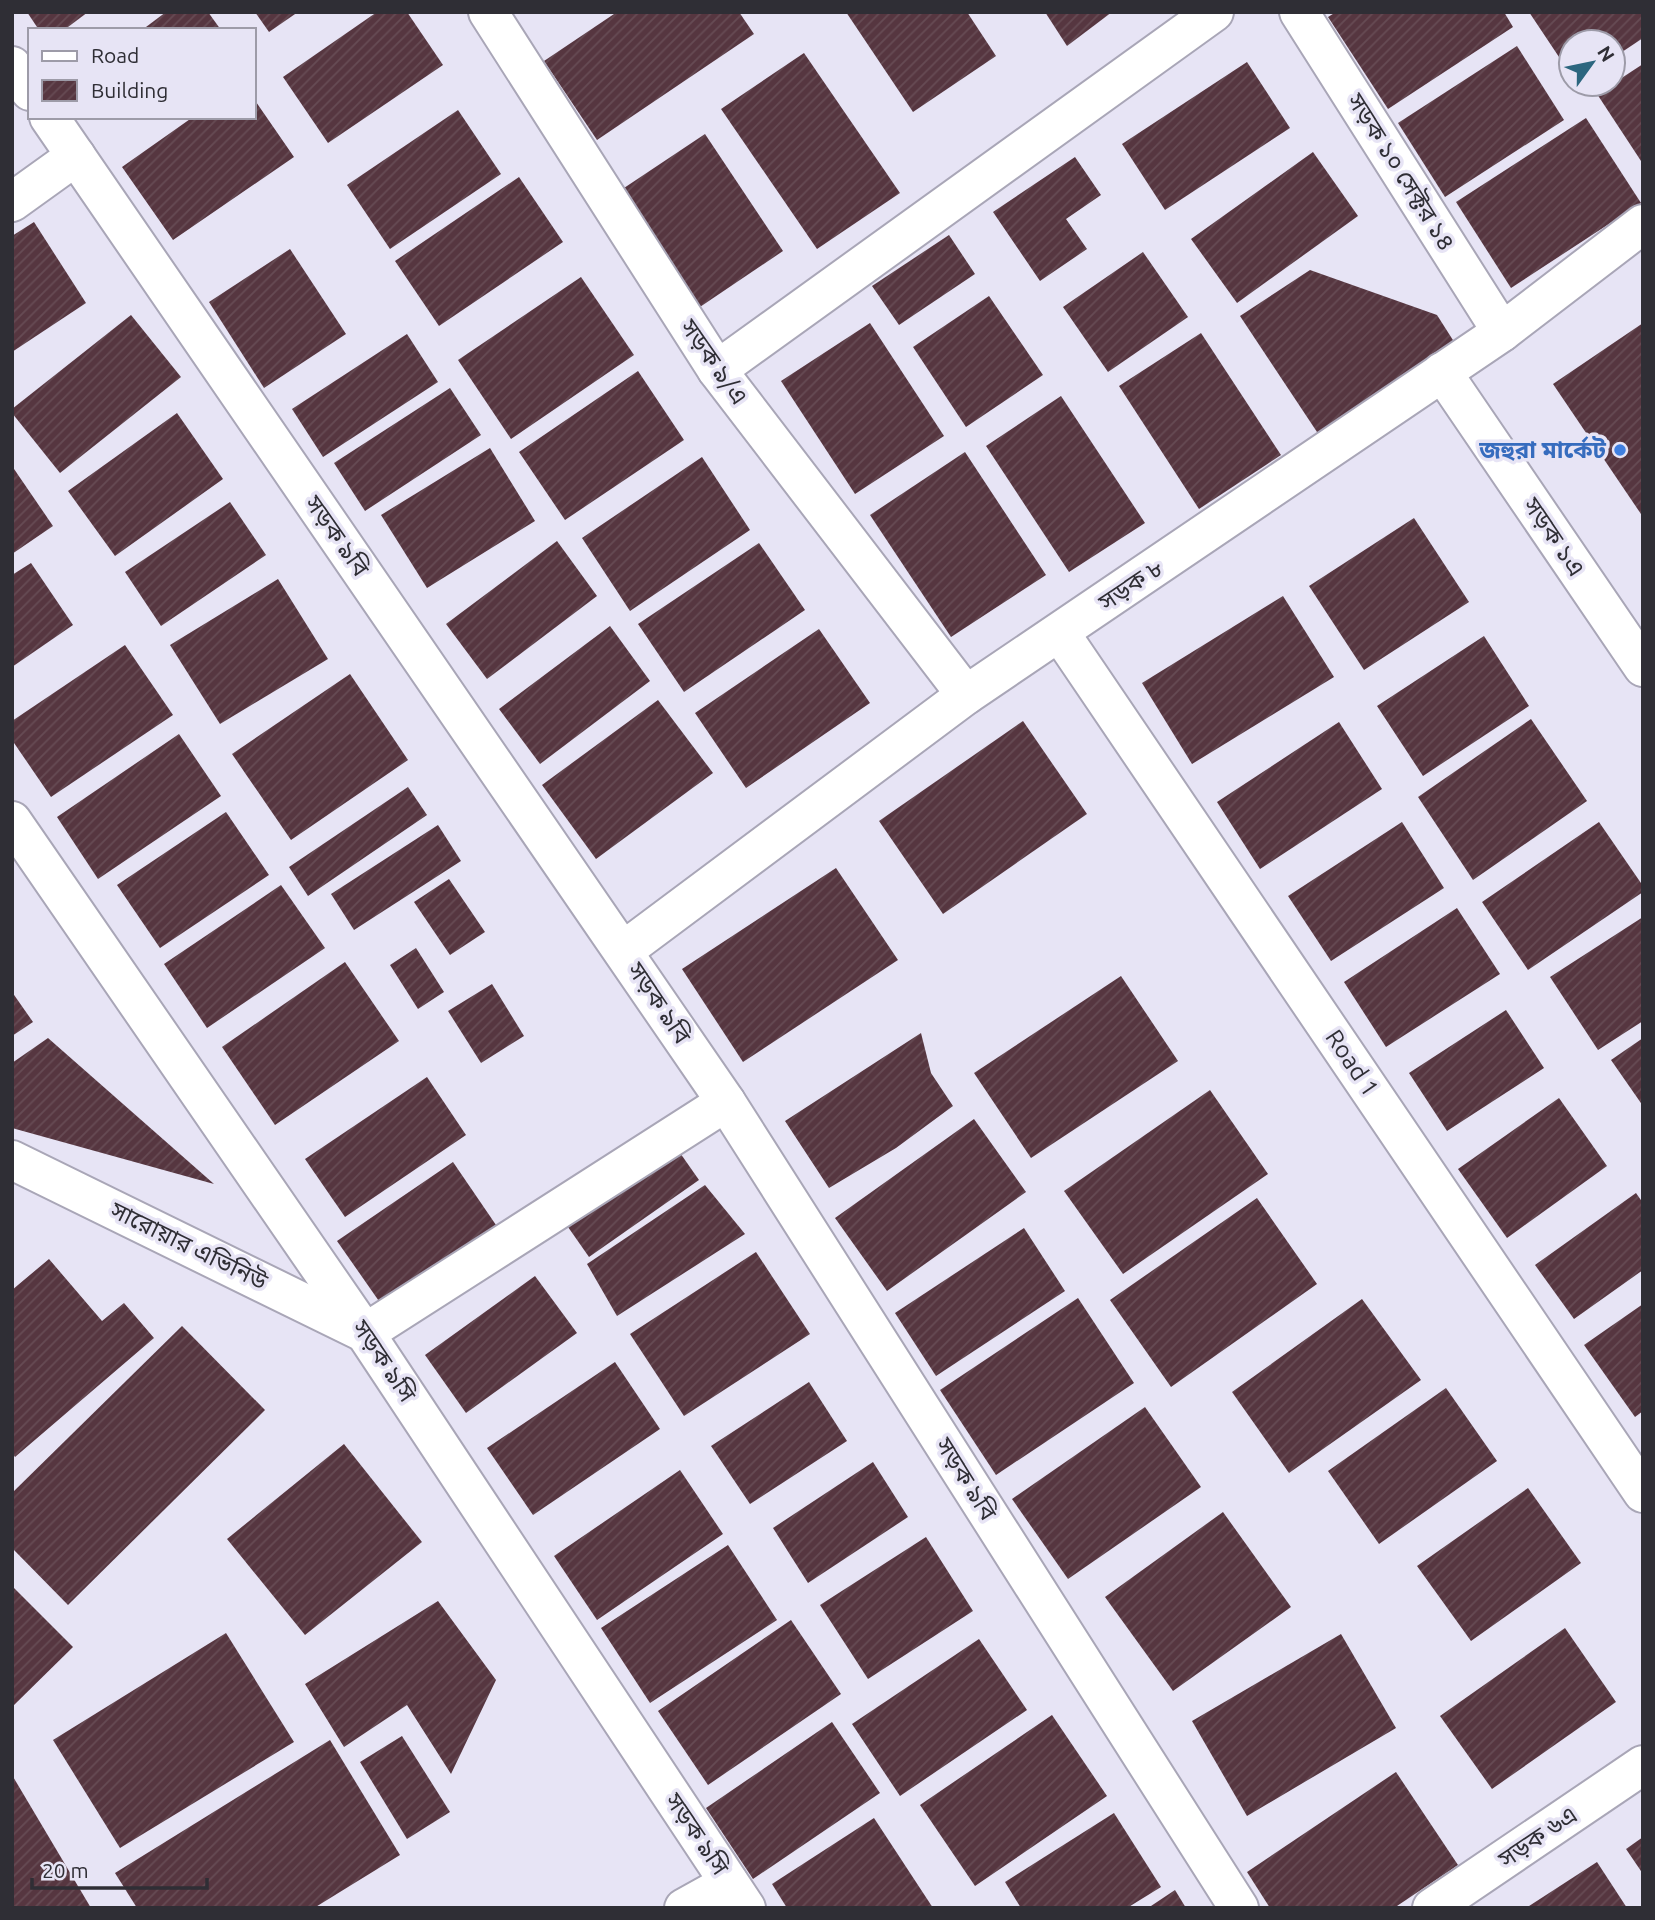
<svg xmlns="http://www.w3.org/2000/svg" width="1655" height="1920" font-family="Ubuntu,'Noto Sans Bengali',sans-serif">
  <defs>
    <pattern id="building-hatch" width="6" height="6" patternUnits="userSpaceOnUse" patternTransform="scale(1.75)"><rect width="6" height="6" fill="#563640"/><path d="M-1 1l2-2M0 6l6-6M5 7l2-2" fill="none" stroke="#664b54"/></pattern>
  </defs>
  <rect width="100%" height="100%" fill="#e7e4f5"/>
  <g fill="url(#building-hatch)">
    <path d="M27 12H88L64 30H39Z"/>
    <path d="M166 12H208L221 30H142Z"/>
    <path d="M255 12H298L269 32Z"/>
    <path d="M377 12H407L443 65 328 143 283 77Z"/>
    <path d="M617 12H739L754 34 597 140 544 61Z"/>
    <path d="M846 12H967L996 56 913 112Z"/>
    <path d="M1045 12H1112L1067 46Z"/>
    <path d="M1336 12H1504L1513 27 1388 109 1328 17Z"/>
    <path d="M1529 12H1643V38L1613 58V42H1571V75Z"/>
    <path d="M1517 46 1564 120 1445 197 1398 123Z"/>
    <path d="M804 53 900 193 817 249 721 109Z"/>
    <path d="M1247 62 1290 128 1165 210 1122 144Z"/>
    <path d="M1643 64V164L1597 94Z"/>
    <path d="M254 99 294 157 173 240 122 167 193 117H254Z"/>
    <path d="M458 110 501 174 390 249 347 185Z"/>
    <path d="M1586 118 1641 203 1511 288 1456 202Z"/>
    <path d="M705 134 783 251 694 311 615 194Z"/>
    <path d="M1313 152 1358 216 1237 303 1191 239Z"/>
    <path d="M1075 157 1101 195 1066 219 1087 249 1040 281 993 212Z"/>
    <path d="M519 177 563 242 439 326 395 261Z"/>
    <path d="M34 222 86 303 12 352V236Z"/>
    <path d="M949 235 975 274 899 325 872 286Z"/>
    <path d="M290 249 346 334 264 388 209 302Z"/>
    <path d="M1143 252 1188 317 1108 372 1063 307Z"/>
    <path d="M1310 270 1437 315 1458 348 1321 438 1240 316Z"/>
    <path d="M581 277 634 355 511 439 458 360Z"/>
    <path d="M989 296 1043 375 966 427 913 347Z"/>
    <path d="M131 315 181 377 60 473 12 413V409Z"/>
    <path d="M870 323 944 436 855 494 781 381Z"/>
    <path d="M1643 323V517L1553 384Z"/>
    <path d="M1201 333 1281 455 1199 509 1119 386Z"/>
    <path d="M407 334 438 382 323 457 292 409Z"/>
    <path d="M638 371 684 440 565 520 519 452Z"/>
    <path d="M450 388 481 435 365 511 334 463Z"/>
    <path d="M1061 396 1145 523 1069 572 986 446Z"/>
    <path d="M177 413 223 479 115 556 68 491Z"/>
    <path d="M490 448 535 521 427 588 381 515Z"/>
    <path d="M965 452 1046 575 951 637 870 515Z"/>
    <path d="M702 457 750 530 630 611 582 538Z"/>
    <path d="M12 466 53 526 12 554Z"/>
    <path d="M230 502 266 555 161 626 125 572Z"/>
    <path d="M1414 518 1469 602 1364 670 1309 586Z"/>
    <path d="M557 541 597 596 487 679 446 624Z"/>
    <path d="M759 543 805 610 684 692 638 624Z"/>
    <path d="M31 563 73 625 12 667V575Z"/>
    <path d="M278 579 328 659 220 724 170 645Z"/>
    <path d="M1283 596 1334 677 1192 764 1142 683Z"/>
    <path d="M610 626 650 681 540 764 499 709Z"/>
    <path d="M819 629 870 703 746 788 695 713Z"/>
    <path d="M1484 636 1529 706 1423 776 1377 706Z"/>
    <path d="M125 645 173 715 51 797 12 740V721Z"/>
    <path d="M350 674 408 760 291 840 232 754Z"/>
    <path d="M658 700 713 773 596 859 542 785Z"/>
    <path d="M1531 719 1587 801 1473 880 1418 797Z"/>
    <path d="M1023 721 1087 814 943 914 879 821Z"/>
    <path d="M1339 722 1382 789 1260 869 1217 802Z"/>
    <path d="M179 734 221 796 98 879 57 817Z"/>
    <path d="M408 787 427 815 308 896 289 867Z"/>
    <path d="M226 812 269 875 160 948 117 885Z"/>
    <path d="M1402 822 1444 888 1331 961 1288 896Z"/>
    <path d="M1599 822 1643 886V892L1528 970 1482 902Z"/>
    <path d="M438 825 461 861 354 930 331 894Z"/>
    <path d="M836 868 898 960 743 1062 682 969Z"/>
    <path d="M449 879 485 932 450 955 414 902Z"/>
    <path d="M281 885 325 948 207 1028 164 964Z"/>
    <path d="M1457 908 1500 974 1386 1047 1344 982Z"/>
    <path d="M1643 917V1021L1598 1050 1550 977Z"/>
    <path d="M416 948 444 992 418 1009 390 965Z"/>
    <path d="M345 962 399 1041 275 1125 222 1047Z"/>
    <path d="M1121 976 1178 1061 1031 1158 974 1073Z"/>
    <path d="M492 984 524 1036 481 1063 448 1011Z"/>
    <path d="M12 992 33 1022 12 1036Z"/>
    <path d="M1506 1010 1544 1068 1447 1131 1409 1073Z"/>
    <path d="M921 1033 931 1073 953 1106 896 1148 829 1188 785 1121Z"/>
    <path d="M48 1038 214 1184 12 1128V1063Z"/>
    <path d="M1643 1038V1106L1611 1060Z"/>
    <path d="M427 1077 466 1135 345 1217 305 1159Z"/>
    <path d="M1210 1090 1268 1174 1123 1274 1064 1191Z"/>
    <path d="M1559 1098 1607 1166 1507 1238 1458 1169Z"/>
    <path d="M974 1119 1026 1192 887 1291 835 1218Z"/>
    <path d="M678 1150 699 1180 589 1257 568 1227Z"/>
    <path d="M453 1162 496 1225 381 1304 337 1241Z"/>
    <path d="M705 1185 745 1234 617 1316 587 1264Z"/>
    <path d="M1636 1193 1643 1203V1270L1574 1319 1535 1265Z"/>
    <path d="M1257 1198 1317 1284 1171 1387 1110 1300Z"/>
    <path d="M1024 1228 1065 1291 936 1376 895 1313Z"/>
    <path d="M756 1252 810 1334 684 1416 630 1334Z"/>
    <path d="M49 1259 102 1321 124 1303 154 1338 15 1457 12 1453V1290Z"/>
    <path d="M535 1276 577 1333 466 1413 425 1355Z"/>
    <path d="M1078 1298 1134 1383 996 1475 940 1390Z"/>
    <path d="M1362 1299 1421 1380 1289 1473 1232 1392Z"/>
    <path d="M1643 1304V1411L1635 1417 1584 1345Z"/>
    <path d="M182 1326 265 1410 68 1605 12 1548V1493Z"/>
    <path d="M615 1362 660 1429 533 1515 487 1448Z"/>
    <path d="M809 1382 847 1441 750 1504 711 1446Z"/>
    <path d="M1446 1388 1497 1461 1379 1544 1328 1471Z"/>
    <path d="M1145 1407 1201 1487 1068 1579 1012 1499Z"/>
    <path d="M344 1444 422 1542 305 1635 227 1539Z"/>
    <path d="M873 1462 908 1517 808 1583 773 1528Z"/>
    <path d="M680 1470 723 1534 597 1620 554 1556Z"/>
    <path d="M1528 1488 1581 1563 1471 1641 1417 1566Z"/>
    <path d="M1223 1512 1291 1607 1173 1691 1105 1597Z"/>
    <path d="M926 1537 973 1611 868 1679 820 1605Z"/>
    <path d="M728 1545 777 1620 650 1703 601 1628Z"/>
    <path d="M12 1586 73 1647 12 1707Z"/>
    <path d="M438 1601 496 1680 451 1774 407 1705 344 1747 305 1684Z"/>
    <path d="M791 1620 841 1694 708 1785 658 1711Z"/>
    <path d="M1565 1628 1616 1702 1492 1789 1440 1716Z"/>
    <path d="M226 1633 294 1742 120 1848 53 1740Z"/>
    <path d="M1341 1634 1396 1728 1247 1816 1192 1721Z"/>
    <path d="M979 1639 1027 1710 900 1796 852 1724Z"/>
    <path d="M1052 1715 1107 1796 975 1886 920 1805Z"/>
    <path d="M832 1722 880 1793 753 1879 706 1808Z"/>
    <path d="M402 1736 450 1812 407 1839 360 1762Z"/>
    <path d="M330 1740 400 1855 314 1908H137L115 1873Z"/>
    <path d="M1396 1772 1458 1865 1394 1908H1270L1247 1872Z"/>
    <path d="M12 1775 91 1908H12Z"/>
    <path d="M1114 1813 1161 1887 1127 1908H1021L1005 1882Z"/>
    <path d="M874 1818 933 1908H787L772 1884Z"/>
    <path d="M1643 1837V1874L1626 1849Z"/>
    <path d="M1597 1862 1627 1908H1526Z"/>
    <path d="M1175 1890 1186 1908H1148Z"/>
  </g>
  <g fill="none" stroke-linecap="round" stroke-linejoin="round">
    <defs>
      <g id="minor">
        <path d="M488 12 717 370 966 695"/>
        <path d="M1299 12 1502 332"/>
        <path d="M12 66 30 91"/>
        <path d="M49 117 726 1102 1239 1908"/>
        <path d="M12 202 76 156"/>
        <path d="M717 370 1214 12"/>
        <path d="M1442 372 1643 667"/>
        <path d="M1060 633 1643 1493"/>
        <path d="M12 821 365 1333 746 1908"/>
        <path d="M623 951 966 695 1502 332 1643 224"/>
        <path d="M12 1160 365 1333 726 1102"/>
        <path d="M684 1908 729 1883"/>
        <path d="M1432 1908 1643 1765"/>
      </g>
    </defs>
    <use href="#minor" stroke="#a9a6b7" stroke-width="42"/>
    <use href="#minor" stroke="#fff" stroke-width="38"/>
  </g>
  <circle fill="#3f7fe0" stroke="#e7e4f5" stroke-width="2.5" cx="1620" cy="450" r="7"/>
  <g text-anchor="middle" stroke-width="7" stroke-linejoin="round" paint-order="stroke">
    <g font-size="24" fill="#2f2e35" stroke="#e7e4f5">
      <text transform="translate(1401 172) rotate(58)" y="8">সড়ক ১০ সেক্টর ১৪</text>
      <text transform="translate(714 362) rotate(55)" y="8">সড়ক ৯/এ</text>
      <text transform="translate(337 536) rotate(55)" y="8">সড়ক ৯বি</text>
      <text transform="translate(1554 537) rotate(56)" y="8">সড়ক ১এ</text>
      <text transform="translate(1131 585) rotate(-34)" y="8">সড়ক ৮</text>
      <text transform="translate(659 1003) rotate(56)" y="8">সড়ক ৯বি</text>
      <text transform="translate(1352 1063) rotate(56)" y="8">Road 1</text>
      <text transform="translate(189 1246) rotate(26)" y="8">সারোয়ার এভিনিউ</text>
      <text transform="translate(384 1361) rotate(56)" y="8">সড়ক ৯সি</text>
      <text transform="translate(966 1479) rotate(58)" y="8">সড়ক ৯বি</text>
      <text transform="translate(697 1834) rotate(56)" y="8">সড়ক ৯সি</text>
      <text transform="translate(1538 1837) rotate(-34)" y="8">সড়ক ৬এ</text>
    </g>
    <g font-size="24" font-weight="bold" fill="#366cbe" stroke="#e7e4f5" text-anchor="end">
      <text x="1606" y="458">জহুরা মার্কেট</text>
    </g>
  </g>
  <rect width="1655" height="1920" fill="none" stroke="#2f2e35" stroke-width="28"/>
  <rect x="28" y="28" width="228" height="91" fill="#e7e4f5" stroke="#9d9ba8" stroke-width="2"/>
  <rect x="42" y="51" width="35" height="10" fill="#ffffff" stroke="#9d9ba8" stroke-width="2"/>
  <text x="91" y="63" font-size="21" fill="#2f2e35">Road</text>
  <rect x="42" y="80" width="35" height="21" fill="url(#building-hatch)" stroke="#9d9ba8" stroke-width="2"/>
  <text x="91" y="98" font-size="21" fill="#2f2e35">Building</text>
  <g transform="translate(1592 63) rotate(57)"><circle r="33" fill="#e7e4f5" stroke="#9d9ba8" stroke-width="2"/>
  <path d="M0-5L12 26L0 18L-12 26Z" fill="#2c667f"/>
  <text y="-10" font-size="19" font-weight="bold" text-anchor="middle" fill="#2f2e35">N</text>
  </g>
  <path d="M32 1878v10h175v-10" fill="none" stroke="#2f2e35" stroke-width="3.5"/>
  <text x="42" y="1878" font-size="21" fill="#2f2e35" stroke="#e7e4f5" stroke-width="5" paint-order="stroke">20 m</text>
</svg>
